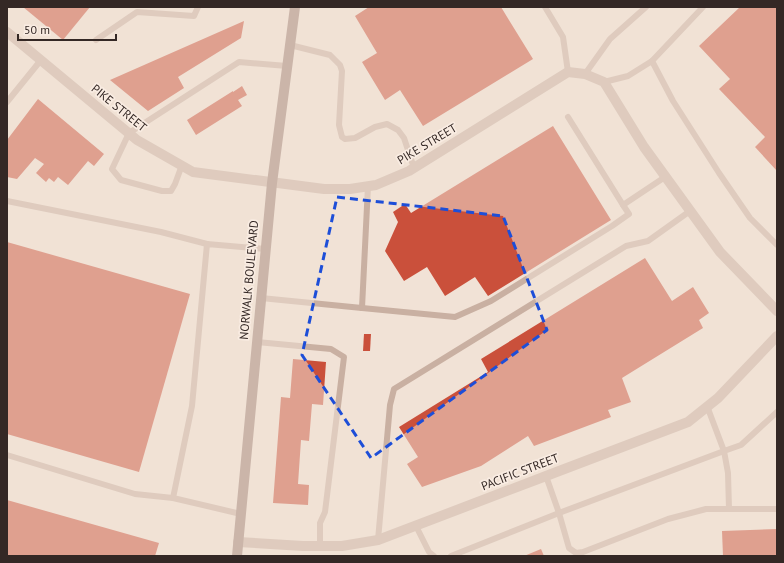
<svg xmlns="http://www.w3.org/2000/svg" width="784" height="563" font-family="'PT Sans',sans-serif">
  <rect width="100%" height="100%" fill="#f1e2d6"/>
  <g fill="#ca503b">
    <path d="M23 7H90L63 40Z"/>
    <path d="M369 7H501L533 59 423 126 400 90 385 100 362 62 377 53 355 16Z"/>
    <path d="M740 7H777V171L755 147 765 137 719 89 730 79 699 46Z"/>
    <path d="M244 21 241 38 178 77 184 88 148 111 110 80Z"/>
    <path d="M242 86 247 95 238 100 242 106 196 135 187 120 233 91V92Z"/>
    <path d="M38 99 104 154 94 166 88 161 68 185 58 177 54 182 49 178 46 182 36 173 44 164 35 158 17 179 7 177V140Z"/>
    <path d="M553 126 611 220 488 296 475 277 445 296 427 267 404 281 385 251 398 222 393 212 405 204 411 213Z"/>
    <path d="M7 242 190 294 139 472 7 434Z"/>
    <path d="M645 258 672 301 693 287 709 313 699 320 703 328 622 378 631 402 608 410 611 417 534 446 528 436 481 466 422 487 407 464 418 457 399 427 488 372 481 359Z"/>
    <path d="M364 334H371L370 351H363Z"/>
    <path d="M293 359 326 362 323 405 312 404 309 441 301 440 298 484 309 485 308 505 273 503 281 397 290 398Z"/>
    <path d="M7 500 159 543 155 556H7Z"/>
    <path d="M777 529V556H723L722 531Z"/>
    <path d="M541 549 544 556H524Z"/>
  </g>
  <g fill="none" stroke-linecap="round" stroke-linejoin="round">
    <g stroke="#c9b0a2" stroke-width="6">
      <path d="M545 7 563 37 568 72"/>
      <path d="M96 40 137 12 194 16 198 7"/>
      <path d="M290 45 330 55 340 65 342 71 339 125 342 137 345 139 355 138 375 127 387 124 398 130 404 138 414 168"/>
      <path d="M652 61 703 7"/>
      <path d="M585 74 610 39 646 7"/>
      <path d="M604 82 628 76 652 61 673 101 719 173 750 218 777 245"/>
      <path d="M7 102 41 60"/>
      <path d="M568 117 623 205 665 177"/>
      <path d="M182 165 175 184 171 191H162L121 180 112 169 129 133 239 62 287 66"/>
      <path d="M7 201 161 232 207 244"/>
      <path d="M261 298 362 308 368 186"/>
      <path d="M362 308 455 317 491 301 612 226 629 214 623 205"/>
      <path d="M257 342 331 349 344 357 325 512 320 523V546"/>
      <path d="M7 455 135 494 173 498"/>
      <path d="M546 476 559 513 724 451 707 406"/>
      <path d="M729 509 728 473 724 451 741 445 777 412"/>
      <path d="M241 514 173 498 192 406 207 244 266 249"/>
      <path d="M416 526 429 552 434 556"/>
      <path d="M378 540 390 405 394 389 626 246 648 241 690 211"/>
      <path d="M451 556 559 513 569 548 576 553 583 552 668 519 706 509H777"/>
    </g>
    <g stroke="#c9b0a2" stroke-width="10">
      <path d="M7 32 137 140 193 172 324 189H350L376 185 409 171 568 72 585 74 604 82 644 147 720 252 777 311"/>
      <path d="M238 542 303 546H342L378 540 546 476 688 422 718 398 777 336"/>
    </g>
    <path stroke="#9d7f74" stroke-width="10" d="M237 556 272 183 295 7"/>
  </g>
  <path d="M0 0H784V563H0ZM337 197 503 216 547 330 371 458 302 355Z" fill="#f1e2d6" fill-opacity=".55" fill-rule="evenodd"/>
  <path fill="none" stroke="#1d4ed8" stroke-width="3" stroke-dasharray="8 5" stroke-linejoin="round" d="M337 197 503 216 547 330 371 458 302 355Z"/>
  <g text-anchor="middle" stroke-width="3.5" stroke-linejoin="round" paint-order="stroke">
    <g font-size="12" fill="#342825" stroke="#f9ece2">
      <text transform="translate(119 108) rotate(39)" y="4">PIKE STREET</text>
      <text transform="translate(427 144) rotate(-31)" y="4">PIKE STREET</text>
      <text transform="translate(249 280) rotate(-85)" y="4">NORWALK BOULEVARD</text>
      <text transform="translate(520 472) rotate(-21)" y="4">PACIFIC STREET</text>
    </g>
  </g>
  <rect width="784" height="563" fill="none" stroke="#342825" stroke-width="16"/>
  <path d="M18 34v6h98v-6" fill="none" stroke="#342825" stroke-width="2"/>
  <text x="24" y="34" font-size="12" fill="#342825" stroke="#f9ece2" stroke-width="3" paint-order="stroke">50 m</text>
</svg>
